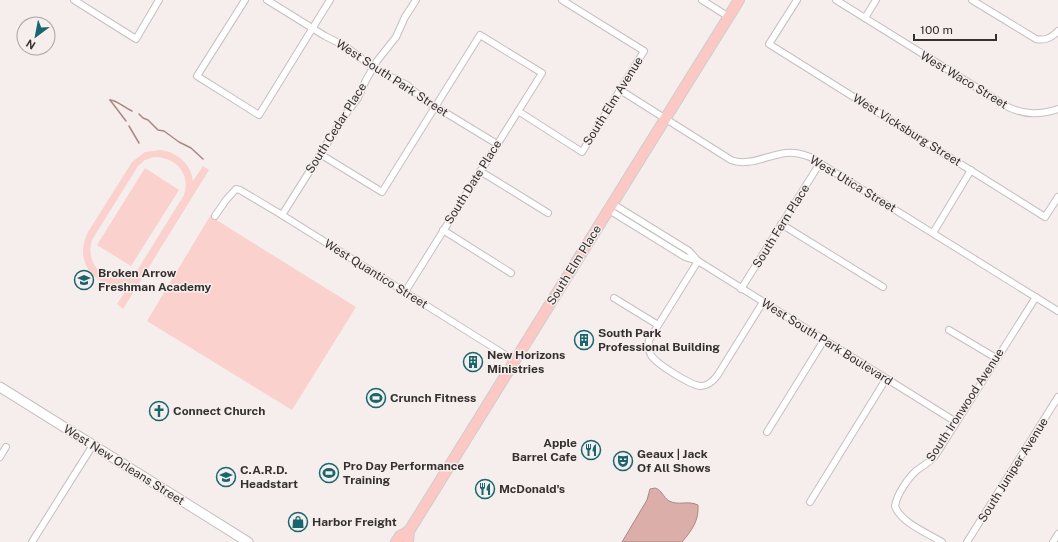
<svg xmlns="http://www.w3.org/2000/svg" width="1058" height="542" font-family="'Public Sans',sans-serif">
  <rect width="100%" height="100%" fill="#f6eeed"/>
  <g fill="#fad1cc" fill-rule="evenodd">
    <path d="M161 150C178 153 191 164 193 181L203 166 209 170 123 309 117 304 130 284C97 292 72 263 88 232L132 162 145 152ZM154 157C176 157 191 174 184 195L138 269C115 290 83 270 92 240L138 166 145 160Z"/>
    <path d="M145 168 179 190 131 266 97 245Z"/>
    <path d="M210 216 356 307 292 410 147 321Z"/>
  </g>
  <path fill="#dcaea9" stroke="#a98884" d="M655 488C662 490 663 497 669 501 679 506 687 500 698 505 699 521 692 530 682 542H622L647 500 650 489Z"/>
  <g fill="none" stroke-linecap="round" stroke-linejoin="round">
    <g stroke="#a98884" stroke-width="1.5">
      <path d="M110 100 126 121"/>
      <path d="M110 100C119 101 124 108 132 111"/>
      <path d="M139 114 143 118 148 120 158 130 164 131 179 142 191 148 203 159"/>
      <path d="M129 126 139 143"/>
    </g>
    <defs>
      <g id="minor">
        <path d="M74 0 136 39 159 0"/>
        <path d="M245 0 197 76 259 115 330 0"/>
        <path d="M267 0 325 36 345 46 366 62 383 73 407 85 423 99 497 144"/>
        <path d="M702 0 729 17"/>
        <path d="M797 0 769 44 1045 217 1058 197"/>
        <path d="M836 0 1008 107C1025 115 1040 115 1058 109"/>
        <path d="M972 0 1036 39C1045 41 1051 38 1058 31"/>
        <path d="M865 18 876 0"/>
        <path d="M620 90 731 160C748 167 768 155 786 153 795 152 802 154 810 157L1058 311"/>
        <path d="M518 111 582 152 644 51 562 0"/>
        <path d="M320 154 382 192 480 35 542 73 405 292"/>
        <path d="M480 171 548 213"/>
        <path d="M613 204 689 251 697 260"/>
        <path d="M609 210 685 257 698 261 956 422"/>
        <path d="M282 215 345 115 358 98 366 80 377 61 396 37 405 17 416 0"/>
        <path d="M215 216 226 200 236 189 240 190 282 215 515 361"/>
        <path d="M781 224 883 287"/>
        <path d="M443 230 511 273"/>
        <path d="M933 233 971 170"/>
        <path d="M698 261 649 340C648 346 648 350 651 355 656 364 692 386 701 386 708 386 713 381 717 376L763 302"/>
        <path d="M741 289 820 163"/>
        <path d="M614 298 658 325"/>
        <path d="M949 330 996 358"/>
        <path d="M767 432 824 340"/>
        <path d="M0 457 6 447"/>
        <path d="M810 502 886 379"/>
        <path d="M32 542 93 445"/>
        <path d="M942 542C927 533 900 522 895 506 897 494 908 478 917 470 923 466 930 462 935 456L1036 297"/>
        <path d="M967 542 1058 397"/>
        <path d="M1053 542 1058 534"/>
      </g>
      <path id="secondary" d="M0 387 248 542"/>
      <g id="primary">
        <path d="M396 542 400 536 409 531"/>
        <path d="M408 542 409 531 739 0"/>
      </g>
    </defs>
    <use href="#minor" stroke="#c7bfbf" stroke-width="8"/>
    <use href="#secondary" stroke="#c7bfbf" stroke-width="11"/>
    <use href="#primary" stroke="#cecdcd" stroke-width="12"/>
    <use href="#minor" stroke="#fff" stroke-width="6"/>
    <use href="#secondary" stroke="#fff" stroke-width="9"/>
    <use href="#primary" stroke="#fbc8c3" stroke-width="10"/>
  </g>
  <defs>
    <symbol id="school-ring" viewBox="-11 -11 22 22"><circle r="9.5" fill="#f6eeed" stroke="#17656d" stroke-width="1.5"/><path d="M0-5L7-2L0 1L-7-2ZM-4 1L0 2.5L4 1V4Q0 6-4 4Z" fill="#17656d"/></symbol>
    <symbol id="building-ring" viewBox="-11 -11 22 22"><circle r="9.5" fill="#f6eeed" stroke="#17656d" stroke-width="1.5"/><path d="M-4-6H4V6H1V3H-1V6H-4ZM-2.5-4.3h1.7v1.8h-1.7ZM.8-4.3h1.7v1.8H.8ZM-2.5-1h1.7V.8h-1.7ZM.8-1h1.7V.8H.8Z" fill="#17656d"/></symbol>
    <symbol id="stadium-ring" viewBox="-11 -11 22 22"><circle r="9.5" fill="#f6eeed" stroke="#17656d" stroke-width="1.5"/><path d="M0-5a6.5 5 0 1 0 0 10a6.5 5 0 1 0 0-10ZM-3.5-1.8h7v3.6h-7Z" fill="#17656d"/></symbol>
    <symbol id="church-ring" viewBox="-11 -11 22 22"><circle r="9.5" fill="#f6eeed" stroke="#17656d" stroke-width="1.5"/><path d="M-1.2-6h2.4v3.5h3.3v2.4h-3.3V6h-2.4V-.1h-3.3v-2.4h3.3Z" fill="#17656d"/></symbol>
    <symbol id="restaurant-ring" viewBox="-11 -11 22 22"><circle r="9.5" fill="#f6eeed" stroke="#17656d" stroke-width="1.5"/><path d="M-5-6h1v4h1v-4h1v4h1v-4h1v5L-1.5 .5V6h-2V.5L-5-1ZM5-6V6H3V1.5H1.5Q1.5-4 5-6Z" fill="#17656d"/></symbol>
    <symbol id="theatre-ring" viewBox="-11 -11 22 22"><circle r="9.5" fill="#f6eeed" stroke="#17656d" stroke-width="1.5"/><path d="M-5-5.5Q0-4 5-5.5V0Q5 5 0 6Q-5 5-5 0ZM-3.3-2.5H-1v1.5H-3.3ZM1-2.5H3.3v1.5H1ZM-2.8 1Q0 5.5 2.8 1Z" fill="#17656d"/></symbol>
    <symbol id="shop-ring" viewBox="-11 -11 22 22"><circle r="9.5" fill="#f6eeed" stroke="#17656d" stroke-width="1.5"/><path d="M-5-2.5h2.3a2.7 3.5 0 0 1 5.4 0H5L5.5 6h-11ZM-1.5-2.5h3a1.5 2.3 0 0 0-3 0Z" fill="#17656d"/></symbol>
  </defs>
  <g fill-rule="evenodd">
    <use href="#school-ring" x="73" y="269" width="22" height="22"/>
    <use href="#building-ring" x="573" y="329" width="22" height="22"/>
    <use href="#building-ring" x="462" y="351" width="22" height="22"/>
    <use href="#stadium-ring" x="365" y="387" width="22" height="22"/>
    <use href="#church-ring" x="148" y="400" width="22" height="22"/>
    <use href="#restaurant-ring" x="580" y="439" width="22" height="22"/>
    <use href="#theatre-ring" x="612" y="450" width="22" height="22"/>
    <use href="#stadium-ring" x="318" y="462" width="22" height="22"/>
    <use href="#school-ring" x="215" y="466" width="22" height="22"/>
    <use href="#restaurant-ring" x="474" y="478" width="22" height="22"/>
    <use href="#shop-ring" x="287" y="511" width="22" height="22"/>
  </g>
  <g text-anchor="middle" stroke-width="3" stroke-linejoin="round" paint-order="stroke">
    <g font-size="12" fill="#33302f" stroke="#f6eeed">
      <text transform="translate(392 78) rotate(33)" y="4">West South Park Street</text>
      <text transform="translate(964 80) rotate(31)" y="4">West Waco Street</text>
      <text transform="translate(613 101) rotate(-58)" y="4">South Elm Avenue</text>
      <text transform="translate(336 128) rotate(-58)" y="4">South Cedar Place</text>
      <text transform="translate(907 130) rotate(32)" y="4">West Vicksburg Street</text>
      <text transform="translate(473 182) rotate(-58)" y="4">South Date Place</text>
      <text transform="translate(853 184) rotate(31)" y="4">West Utica Street</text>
      <text transform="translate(781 226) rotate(-58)" y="4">South Fern Place</text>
      <text transform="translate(574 265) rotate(-58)" y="4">South Elm Place</text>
      <text transform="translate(376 274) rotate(32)" y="4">West Quantico Street</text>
      <text transform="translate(827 342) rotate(32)" y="4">West South Park Boulevard</text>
      <text transform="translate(965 405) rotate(-57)" y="4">South Ironwood Avenue</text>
      <text transform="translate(124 465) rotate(32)" y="4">West New Orleans Street</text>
      <text transform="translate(1013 470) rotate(-58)" y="4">South Juniper Avenue</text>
    </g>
    <g font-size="12" font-weight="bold" fill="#33302f" stroke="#f6eeed" text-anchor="start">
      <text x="98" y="277">Broken Arrow<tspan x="98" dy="14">Freshman Academy</tspan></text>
      <text x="598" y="337">South Park<tspan x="598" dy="14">Professional Building</tspan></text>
      <text x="487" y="359">New Horizons<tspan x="487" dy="14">Ministries</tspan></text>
      <text x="390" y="402">Crunch Fitness</text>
      <text x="173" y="415">Connect Church</text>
      <text x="577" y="447" text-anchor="end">Apple<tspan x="577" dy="14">Barrel Cafe</tspan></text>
      <text x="637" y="458">Geaux | Jack<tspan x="637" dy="14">Of All Shows</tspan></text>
      <text x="343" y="470">Pro Day Performance<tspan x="343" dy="14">Training</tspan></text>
      <text x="240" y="474">C.A.R.D.<tspan x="240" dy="14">Headstart</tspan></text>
      <text x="499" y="493">McDonald's</text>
      <text x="312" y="526">Harbor Freight</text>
    </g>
  </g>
  <g transform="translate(36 36) rotate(212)"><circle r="19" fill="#f6eeed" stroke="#a8a2a1"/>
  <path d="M0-3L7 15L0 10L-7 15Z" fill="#17656d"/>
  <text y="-6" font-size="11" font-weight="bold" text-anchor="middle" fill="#33302f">N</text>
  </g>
  <path d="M914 34v6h82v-6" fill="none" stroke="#33302f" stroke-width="2"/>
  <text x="920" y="34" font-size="12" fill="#33302f" stroke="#f6eeed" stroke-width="3" paint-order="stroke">100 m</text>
</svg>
